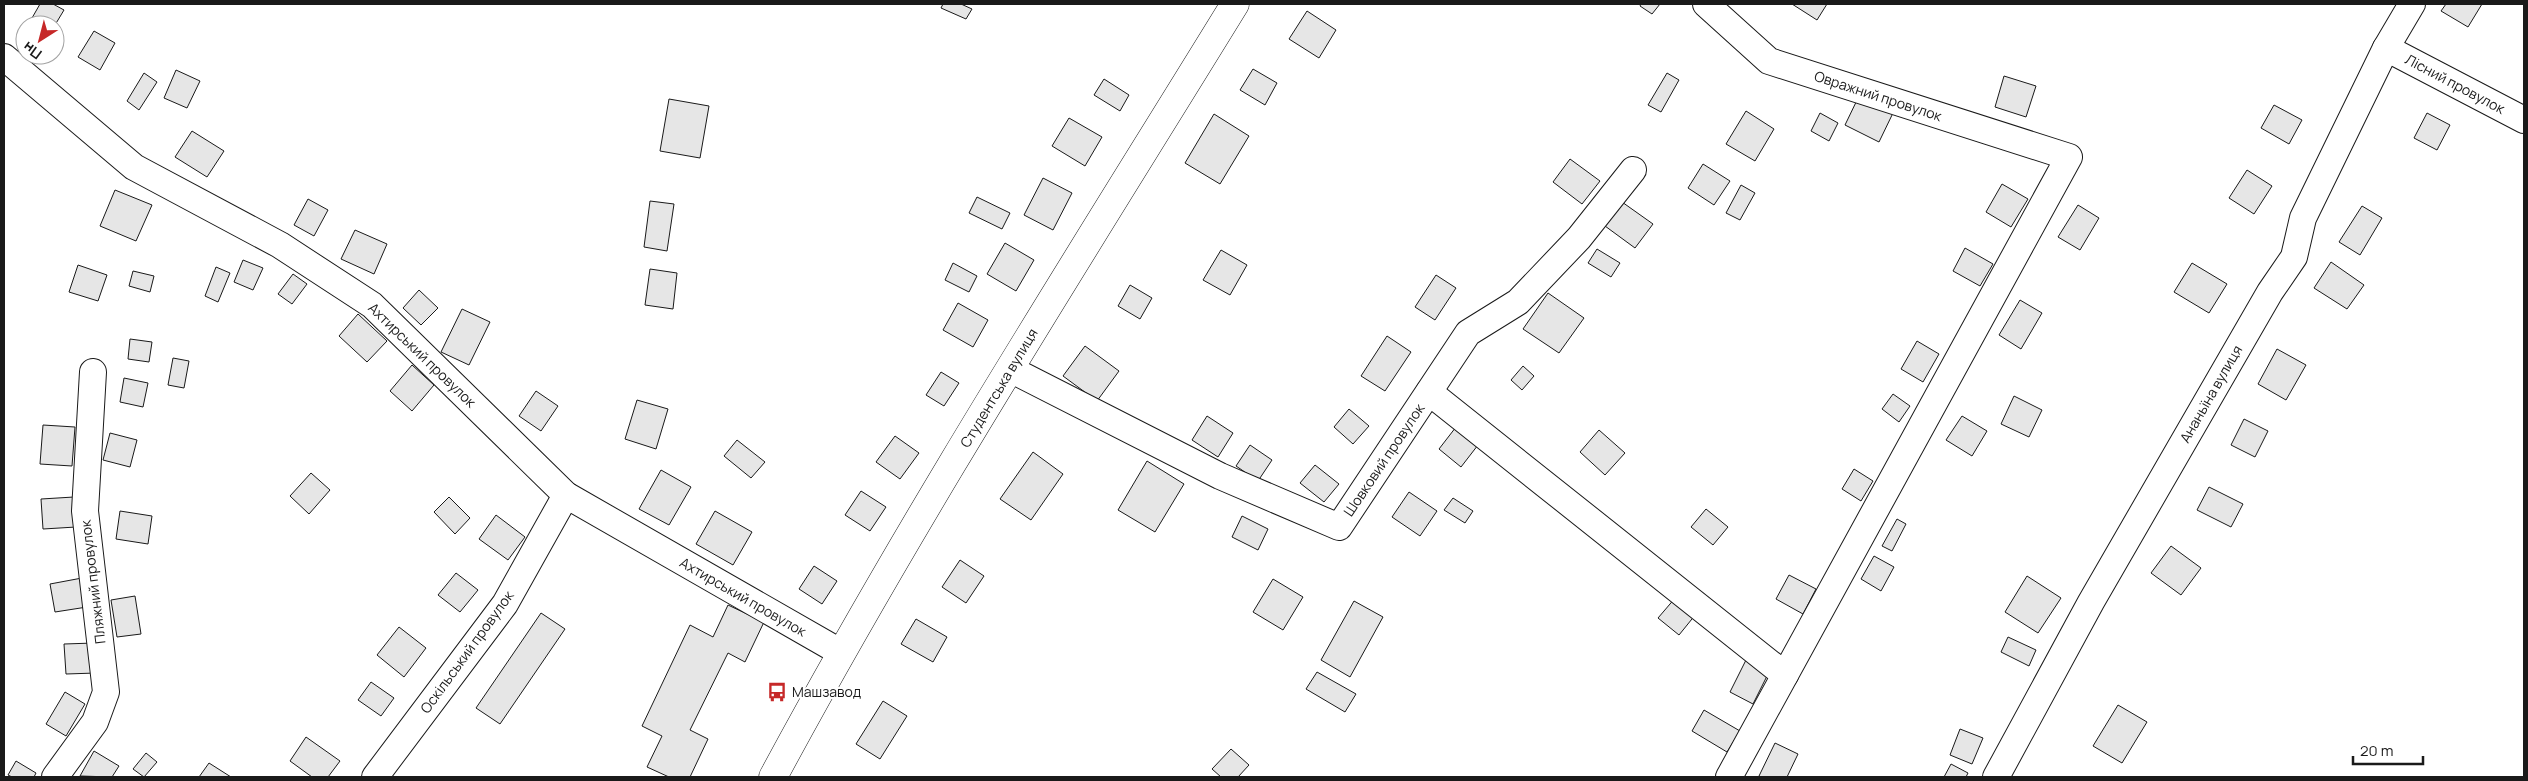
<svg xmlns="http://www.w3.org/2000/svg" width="2528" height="781" font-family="Manrope,sans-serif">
  <rect width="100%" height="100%" fill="#fff"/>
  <g fill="#e6e6e6" stroke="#1a1a1a">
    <path d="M40 4H53L64 10 55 25H28Z"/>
    <path d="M943 4H961L972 9 966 19 941 8Z"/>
    <path d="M1641 4H1660L1652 14 1640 6Z"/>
    <path d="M1792 4H1827L1817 20Z"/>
    <path d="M2446 4H2482L2468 27 2441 11Z"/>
    <path d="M1307 11 1336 30 1319 58 1289 39Z"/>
    <path d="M94 31 115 43 100 70 78 57Z"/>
    <path d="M1253 69 1277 83 1265 105 1240 90Z"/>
    <path d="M176 70 200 81 187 108 164 98Z"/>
    <path d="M144 73 157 82 139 110 127 101Z"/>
    <path d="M1667 73 1679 80 1661 112 1648 105Z"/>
    <path d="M2004 76 2036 86 2026 117 1995 107Z"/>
    <path d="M1104 79 1129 95 1120 111 1094 95Z"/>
    <path d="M1859 96 1893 113 1879 142 1845 125Z"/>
    <path d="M669 99 709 106 700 158 660 151Z"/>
    <path d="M2274 105 2302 120 2289 144 2261 128Z"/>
    <path d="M1746 111 1774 129 1755 161 1726 144Z"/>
    <path d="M1820 113 1838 123 1829 141 1811 131Z"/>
    <path d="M2427 113 2450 125 2437 150 2414 138Z"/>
    <path d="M1214 114 1249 136 1220 184 1185 163Z"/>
    <path d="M1069 118 1102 137 1085 166 1052 146Z"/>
    <path d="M192 131 224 151 207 177 175 157Z"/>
    <path d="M1570 159 1600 181 1582 204 1553 182Z"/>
    <path d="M1703 164 1730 181 1714 205 1688 188Z"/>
    <path d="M2247 170 2272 186 2254 214 2229 198Z"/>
    <path d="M1043 178 1072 193 1053 230 1024 215Z"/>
    <path d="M2002 184 2028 199 2011 227 1986 212Z"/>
    <path d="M1741 185 1755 193 1740 220 1726 213Z"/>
    <path d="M115 190 152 205 136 241 100 226Z"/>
    <path d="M977 197 1010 213 1002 229 969 213Z"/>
    <path d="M308 199 328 210 314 236 294 225Z"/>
    <path d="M650 201 674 204 667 251 644 247Z"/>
    <path d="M1622 202 1653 224 1635 248 1605 226Z"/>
    <path d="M2078 205 2099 218 2080 250 2058 237Z"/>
    <path d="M2362 206 2382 218 2360 255 2339 242Z"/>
    <path d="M355 230 387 244 374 274 341 259Z"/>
    <path d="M1005 243 1034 260 1016 291 987 274Z"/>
    <path d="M1965 248 1993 264 1980 286 1953 271Z"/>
    <path d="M1597 249 1620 263 1611 277 1588 263Z"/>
    <path d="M1221 250 1247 265 1230 295 1203 280Z"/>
    <path d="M243 260 263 268 253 290 234 282Z"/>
    <path d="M2331 262 2364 285 2347 309 2314 288Z"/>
    <path d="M953 263 977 276 969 292 945 280Z"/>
    <path d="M2192 263 2227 284 2209 313 2174 292Z"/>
    <path d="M78 265 107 275 98 301 69 292Z"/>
    <path d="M216 267 230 273 218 302 205 296Z"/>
    <path d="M650 269 677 273 673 309 645 305Z"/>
    <path d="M133 271 154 276 150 292 129 286Z"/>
    <path d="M293 274 307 284 292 304 278 294Z"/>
    <path d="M1436 275 1456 288 1435 320 1415 307Z"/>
    <path d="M1130 285 1152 298 1140 319 1118 306Z"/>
    <path d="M419 290 438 308 421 325 403 308Z"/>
    <path d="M1548 293 1584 318 1559 353 1523 329Z"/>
    <path d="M2020 300 2042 313 2021 349 1999 335Z"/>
    <path d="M958 303 988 320 973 347 943 330Z"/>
    <path d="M462 309 490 322 469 365 441 352Z"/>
    <path d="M358 314 387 341 367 362 339 336Z"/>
    <path d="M1387 336 1411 352 1385 391 1361 376Z"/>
    <path d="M130 339 152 342 149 362 128 359Z"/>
    <path d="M1917 341 1939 354 1923 382 1901 369Z"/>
    <path d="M1085 346 1119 371 1097 401 1063 376Z"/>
    <path d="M2277 349 2306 365 2286 400 2258 384Z"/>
    <path d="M173 358 189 361 184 388 168 385Z"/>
    <path d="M412 365 434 385 412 411 390 391Z"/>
    <path d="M1523 366 1534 376 1522 390 1511 380Z"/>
    <path d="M941 372 959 383 944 406 926 395Z"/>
    <path d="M124 378 148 383 143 407 120 402Z"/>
    <path d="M536 391 558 406 541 431 519 416Z"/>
    <path d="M1893 394 1910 406 1899 422 1882 409Z"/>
    <path d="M2014 396 2042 410 2029 437 2001 424Z"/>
    <path d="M637 400 668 409 656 449 625 439Z"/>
    <path d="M1349 409 1369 426 1353 444 1334 427Z"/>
    <path d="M1207 416 1233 433 1218 457 1192 440Z"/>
    <path d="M1962 416 1987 431 1972 456 1946 440Z"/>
    <path d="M2244 419 2268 431 2255 457 2231 445Z"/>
    <path d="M43 425 75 427 72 466 40 464Z"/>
    <path d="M1456 427 1478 445 1461 467 1439 449Z"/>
    <path d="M1599 430 1625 453 1605 475 1580 452Z"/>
    <path d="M110 433 137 440 130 467 103 460Z"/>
    <path d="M895 436 919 453 900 479 876 462Z"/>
    <path d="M737 440 765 462 751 478 724 456Z"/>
    <path d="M1250 445 1272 460 1258 481 1236 466Z"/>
    <path d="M1033 452 1063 474 1031 520 1000 499Z"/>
    <path d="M1147 461 1184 484 1155 532 1118 510Z"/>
    <path d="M1315 465 1339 484 1324 502 1300 483Z"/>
    <path d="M1854 469 1873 481 1861 501 1842 489Z"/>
    <path d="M661 470 691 487 669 525 639 509Z"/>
    <path d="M311 473 330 490 309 514 290 496Z"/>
    <path d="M2209 487 2243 504 2231 527 2197 510Z"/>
    <path d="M861 491 886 507 870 531 845 515Z"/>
    <path d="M1409 492 1437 511 1420 536 1392 517Z"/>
    <path d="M74 497 76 527 43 529 41 499Z"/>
    <path d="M449 497 470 518 455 534 434 512Z"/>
    <path d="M1453 498 1473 511 1465 523 1444 510Z"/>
    <path d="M1706 509 1728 527 1713 545 1691 527Z"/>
    <path d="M120 511 152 516 148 544 116 539Z"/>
    <path d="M715 511 752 532 733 565 696 544Z"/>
    <path d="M496 515 525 537 508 560 479 539Z"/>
    <path d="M1242 516 1268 529 1258 550 1232 537Z"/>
    <path d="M1897 519 1906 524 1892 551 1882 546Z"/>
    <path d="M2171 546 2201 568 2181 595 2151 573Z"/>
    <path d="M1874 556 1894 567 1881 591 1861 579Z"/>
    <path d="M960 560 984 576 966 603 942 587Z"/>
    <path d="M814 566 837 581 822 604 799 589Z"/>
    <path d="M456 573 478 590 460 612 438 595Z"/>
    <path d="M1789 575 1816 589 1803 614 1776 599Z"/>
    <path d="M2027 576 2061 598 2038 633 2005 612Z"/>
    <path d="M82 578 87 607 55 612 50 584Z"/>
    <path d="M1273 579 1303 597 1283 630 1253 612Z"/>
    <path d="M135 596 141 634 117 637 111 600Z"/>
    <path d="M1676 597 1696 614 1679 635 1658 618Z"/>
    <path d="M1354 601 1383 617 1350 677 1321 660Z"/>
    <path d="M728 605 764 622 745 662 728 653 690 730 708 739 690 777H669L647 767 662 736 642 726 690 625 713 637Z"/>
    <path d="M541 613 565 629 500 724 476 708Z"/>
    <path d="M916 619 947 637 933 662 901 644Z"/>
    <path d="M399 627 426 648 404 677 377 655Z"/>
    <path d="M2008 637 2036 650 2029 666 2001 652Z"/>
    <path d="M94 643 96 673 66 674 64 644Z"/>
    <path d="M1746 660 1769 672 1753 704 1730 692Z"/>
    <path d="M1317 672 1356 694 1345 712 1306 689Z"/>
    <path d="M371 682 394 698 381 716 358 700Z"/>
    <path d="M65 692 85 704 66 736 46 724Z"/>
    <path d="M883 701 907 716 880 759 856 744Z"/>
    <path d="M2118 705 2147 722 2122 763 2093 746Z"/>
    <path d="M1704 710 1740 731 1727 752 1692 731Z"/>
    <path d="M1960 729 1983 738 1972 764 1950 755Z"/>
    <path d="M306 737 340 761 328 777H312L290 761Z"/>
    <path d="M1775 743 1798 754 1787 777H1762L1759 776Z"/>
    <path d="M1231 749 1249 765 1238 777H1221L1212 769Z"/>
    <path d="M94 751 119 766 112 777 80 776Z"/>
    <path d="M146 753 157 762 144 777 133 769Z"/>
    <path d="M16 761 36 773 34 777H12L8 775Z"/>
    <path d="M209 763 231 777H199Z"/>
    <path d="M1951 764 1968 773 1966 777H1944Z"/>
  </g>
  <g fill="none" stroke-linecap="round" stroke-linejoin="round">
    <defs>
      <g id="minor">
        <path d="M1706 4 1769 61 2069 157 1729 777"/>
        <path d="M2386 48 2524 120"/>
        <path d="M4 57 134 167 280 245 372 305 566 495 840 652"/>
        <path d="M1010 369 1220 476 1339 527 1468 333 1518 302 1579 238 1633 170"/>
        <path d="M1429 392 1785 675"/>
        <path d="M55 777 95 722 106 692 85 511 93 372"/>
        <path d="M375 777 505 604 566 495"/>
        <path d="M1996 777 2091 602 2270 292 2294 257 2303 218 2386 48 2412 4"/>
      </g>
      <path id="major" d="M773 777C915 513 1078 259 1235 4"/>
    </defs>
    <use href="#minor" stroke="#1a1a1a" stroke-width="28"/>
    <use href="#major" stroke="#1a1a1a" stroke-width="29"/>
    <use href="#minor" stroke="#fff" stroke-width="26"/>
    <use href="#major" stroke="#fff" stroke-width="28"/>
  </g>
  <defs>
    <symbol id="bus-bare" viewBox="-9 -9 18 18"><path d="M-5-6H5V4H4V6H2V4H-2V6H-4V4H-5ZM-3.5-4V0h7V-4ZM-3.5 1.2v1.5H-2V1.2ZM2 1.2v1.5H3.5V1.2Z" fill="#c62828" stroke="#fff" stroke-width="2.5" paint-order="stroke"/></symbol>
  </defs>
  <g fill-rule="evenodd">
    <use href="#bus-bare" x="763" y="678" width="28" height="28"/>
  </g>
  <g text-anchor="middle" stroke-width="4" stroke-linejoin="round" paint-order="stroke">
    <g font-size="14" fill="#1a1a1a" stroke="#fff">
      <text transform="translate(2455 84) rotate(28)" y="5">Лісний провулок</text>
      <text transform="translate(1878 96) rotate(18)" y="5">Овражний провулок</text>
      <text transform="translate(422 355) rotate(44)" y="5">Ахтирський провулок</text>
      <text transform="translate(999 388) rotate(-59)" y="5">Студентська вулиця</text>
      <text transform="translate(2211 394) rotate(-60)" y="5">Ананьїна вулиця</text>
      <text transform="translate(1384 460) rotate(-56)" y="5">Шовковий провулок</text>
      <text transform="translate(93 582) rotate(-97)" y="5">Пляжний провулок</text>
      <text transform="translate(743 597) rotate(30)" y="5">Ахтирський провулок</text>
      <text transform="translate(467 652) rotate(-54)" y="5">Оскільський провулок</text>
    </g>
    <g font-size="14" fill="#1a1a1a" stroke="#fff" text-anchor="start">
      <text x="792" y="697">Машзавод</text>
    </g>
  </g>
  <rect width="2528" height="781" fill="none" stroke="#1a1a1a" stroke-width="10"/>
  <g transform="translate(40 40) rotate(216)"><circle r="24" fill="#ffffff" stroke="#a3a3a3"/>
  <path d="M0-4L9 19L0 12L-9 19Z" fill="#c62828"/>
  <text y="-8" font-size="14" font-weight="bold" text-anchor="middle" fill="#1a1a1a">Пн</text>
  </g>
  <path d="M2353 756v8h70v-8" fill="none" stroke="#1a1a1a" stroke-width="2.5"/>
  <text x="2360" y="756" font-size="15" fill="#1a1a1a" stroke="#ffffff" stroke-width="4" paint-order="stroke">20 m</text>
</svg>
